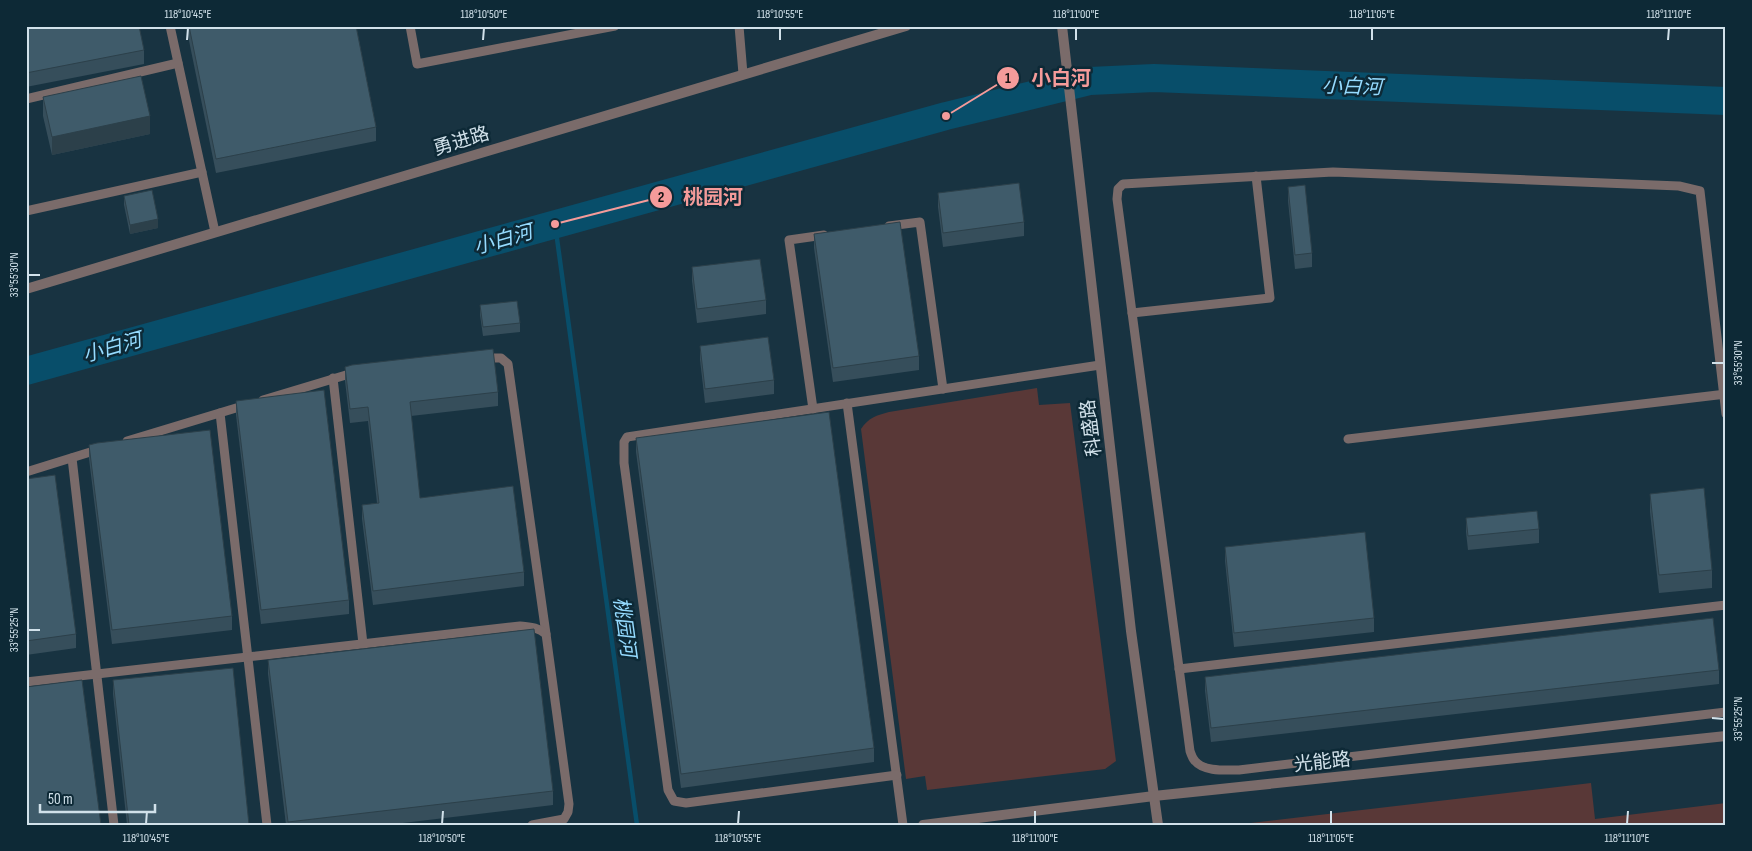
<svg xmlns="http://www.w3.org/2000/svg" width="1752" height="851" font-family="'Sofia Sans Condensed','Noto Sans SC',sans-serif">
  <rect width="100%" height="100%" fill="#183341"/>
  <g fill="#593837">
    <path d="M1037 388 1039 405 1070 403 1116 761 1105 769 927 790 925 776 906 779 861 429C868 418 877 415 889 412Z"/>
    <path d="M1591 783 1595 819 1726 803V825H1234Z"/>
  </g>
  <g fill="none" stroke-linecap="round" stroke-linejoin="round">
    <path stroke="#084e6a" stroke-width="4.5" d="M555 224 637 825"/>
    <path stroke="#084e6a" stroke-width="28" d="M26 371 946 116 1090 81 1154 78 1726 101"/>
    <g stroke="#7a6b6a" stroke-width="9">
      <path d="M170 26 215 232"/>
      <path d="M410 26 417 64 615 26"/>
      <path d="M739 26 743 74"/>
      <path d="M26 99 178 63"/>
      <path d="M26 211 202 172"/>
      <path d="M889 226 920 222 943 389"/>
      <path d="M1132 313 1270 298 1256 176"/>
      <path d="M483 358H501L508 364 546 634"/>
      <path d="M333 378 363 644"/>
      <path d="M263 400 356 372"/>
      <path d="M847 403 903 825"/>
      <path d="M813 409 789 240 824 235"/>
      <path d="M220 413 267 825"/>
      <path d="M1726 414 1700 191 1679 186 1333 172 1123 184 1118 189 1117 199 1190 751C1191 754 1193 759 1195 761 1204 772 1226 770 1239 770L1726 712"/>
      <path d="M1348 439 1726 394"/>
      <path d="M127 441 246 405"/>
      <path d="M72 458 114 825"/>
      <path d="M26 472 100 449"/>
      <path d="M1179 669 1726 605"/>
      <path d="M26 682 520 626C530 627 538 627 546 634L569 804 568 812 564 819 532 825"/>
      <path d="M897 775 686 803 674 801 668 790 624 463V442L627 437 1100 365"/>
    </g>
    <g stroke="#7a6b6a" stroke-width="10">
      <path d="M1062 26 1131 631 1158 825"/>
      <path d="M26 289 906 26"/>
      <path d="M923 825 1154 796 1726 736"/>
    </g>
  </g>
  <g fill="#364e5b">
    <path d="M26 26 144 50V64L26 87Z"/>
    <path d="M186 26H356L376 127V141L216 173Z"/>
    <path d="M43 97 150 134 52 155 43 116Z"/>
    <path d="M1288 187 1312 253V267L1295 269 1288 201Z"/>
    <path d="M938 193 1024 222V236L943 247 938 207Z"/>
    <path d="M124 196 158 228 130 234 124 205Z"/>
    <path d="M814 234 919 356V370L833 382 814 248Z"/>
    <path d="M692 267 766 300V314L697 323 692 281Z"/>
    <path d="M480 305 520 323V332L483 336 480 315Z"/>
    <path d="M700 346 774 380V394L705 403 700 360Z"/>
    <path d="M345 367 498 392V406L411 416 420 498 524 572V586L373 605 362 519V505L377 503 368 421 350 423 345 381Z"/>
    <path d="M236 401 349 600V614L261 624 236 415Z"/>
    <path d="M636 438 874 748V762L681 788 636 452Z"/>
    <path d="M89 445 232 616V630L112 644 89 459Z"/>
    <path d="M26 479 76 634V648L26 655Z"/>
    <path d="M1650 494 1712 570V588L1659 593 1650 512Z"/>
    <path d="M1466 518 1539 529V543L1468 550 1466 532Z"/>
    <path d="M1225 547 1374 618V632L1234 647 1225 561Z"/>
    <path d="M268 660 553 791V805L386 825H286L268 674Z"/>
    <path d="M1719 670V684L1211 742 1205 691V677Z"/>
    <path d="M113 680 249 825H127L113 694Z"/>
  </g>
  <g fill="#2c404a">
    <path d="M150 116V134L52 155V137Z"/>
    <path d="M158 219V228L130 234V225Z"/>
  </g>
  <g fill="#3f5b6a" stroke="#2c404a">
    <path d="M26 26H139L144 50 26 73Z"/>
    <path d="M189 26H356L376 127 216 159Z"/>
    <path d="M141 76 150 116 52 137 43 97Z"/>
    <path d="M1019 183 1024 222 943 233 938 193Z"/>
    <path d="M1305 185 1312 253 1295 255 1288 187Z"/>
    <path d="M152 190 158 219 130 225 124 196Z"/>
    <path d="M900 222 919 356 833 368 814 234Z"/>
    <path d="M760 259 766 300 697 309 692 267Z"/>
    <path d="M517 301 520 323 483 327 480 305Z"/>
    <path d="M768 337 774 380 705 389 700 346Z"/>
    <path d="M493 349 498 392 410 402 420 498 513 486 524 572 373 591 362 505 379 503 368 407 350 409 345 367 352 365Z"/>
    <path d="M324 390 349 600 261 610 236 401Z"/>
    <path d="M829 412 874 748 681 774 636 438Z"/>
    <path d="M210 430 232 616 112 630 89 445 97 443Z"/>
    <path d="M55 475 76 634 26 641V479Z"/>
    <path d="M1704 488 1712 570 1659 575 1650 494Z"/>
    <path d="M1537 511 1539 529 1468 536 1466 518Z"/>
    <path d="M1365 532 1374 618 1234 633 1225 547Z"/>
    <path d="M1713 618 1719 670 1211 728 1205 677Z"/>
    <path d="M534 629 553 791 288 822 268 660Z"/>
    <path d="M233 668 249 825H129L113 680Z"/>
    <path d="M82 680 101 825H26V687Z"/>
  </g>
  <path fill="none" stroke="#d1e1ea" stroke-width="2" d="M187 40 188 28M483 40 484 28M780 40V28M1076 40V28M1372 40V28M1668 40 1669 28M28 275H40M1712 363H1724M28 630H40M1712 718 1724 719M146 824 147 811M442 824 443 811M738 824 739 811M1035 824V811M1331 824V811M1627 824 1628 811"/>
  <g text-anchor="middle" stroke-width="5" stroke-linejoin="round" paint-order="stroke">
    <g font-size="19" fill="#d1e1ea" stroke="#0d2936">
      <text transform="translate(461 140) rotate(-17)" y="7">勇进路</text>
      <text transform="translate(1090 428) rotate(-97)" y="7">科盛路</text>
      <text transform="translate(1322 761) rotate(-6)" y="7">光能路</text>
    </g>
    <g font-size="20" font-style="italic" fill="#95dbff" stroke="#0d2936">
      <text transform="translate(1352 86) rotate(2)" y="7">小白河</text>
      <text transform="translate(503 239) rotate(-16)" y="7">小白河</text>
      <text transform="translate(112 347) rotate(-16)" y="7">小白河</text>
      <text transform="translate(625 627) rotate(82)" y="7">桃园河</text>
    </g>
  </g>
  <path fill="none" stroke="#f59b9a" stroke-width="2" d="M946 116L1008 78M555 224L661 197"/>
  <g fill="#f59b9a" stroke="#0d2936" stroke-width="2">
    <circle cx="946" cy="116" r="5"/>
    <circle cx="555" cy="224" r="5"/>
    <circle cx="1008" cy="78" r="12"/>
    <circle cx="661" cy="197" r="12"/>
  </g>
  <g font-size="15" text-anchor="middle" font-weight="bold" fill="#111">
    <text x="1008" y="83">1</text>
    <text x="661" y="202">2</text>
  </g>
  <g font-size="20" text-anchor="middle" font-weight="bold" fill="#f59b9a" stroke="#0d2936" stroke-width="5" stroke-linejoin="round" paint-order="stroke">
    <text x="1061" y="85">小白河</text>
    <text x="713" y="204">桃园河</text>
  </g>
  <rect width="1752" height="851" fill="none" stroke="#0d2936" stroke-width="55"/>
  <path d="M40 804v8h115v-8" fill="none" stroke="#d1e1ea" stroke-width="2.5"/>
  <text x="48" y="804" font-size="15" fill="#d1e1ea" stroke="#0d2936" stroke-width="4" paint-order="stroke">50 m</text>
  <rect x="28" y="28" width="1696" height="796" fill="none" stroke="#d1e1ea" stroke-width="2"/>
  <g font-size="12" text-anchor="middle" fill="#d1e1ea">
    <text x="188" y="18">118°10'45"E</text>
    <text x="484" y="18">118°10'50"E</text>
    <text x="780" y="18">118°10'55"E</text>
    <text x="1076" y="18">118°11'00"E</text>
    <text x="1372" y="18">118°11'05"E</text>
    <text x="1669" y="18">118°11'10"E</text>
    <text transform="translate(14 275) rotate(-90)" y="4">33°55'30"N</text>
    <text transform="translate(1738 363) rotate(-90)" y="4">33°55'30"N</text>
    <text transform="translate(14 630) rotate(-90)" y="4">33°55'25"N</text>
    <text transform="translate(1738 719) rotate(-90)" y="4">33°55'25"N</text>
    <text x="146" y="842">118°10'45"E</text>
    <text x="442" y="842">118°10'50"E</text>
    <text x="738" y="842">118°10'55"E</text>
    <text x="1035" y="842">118°11'00"E</text>
    <text x="1331" y="842">118°11'05"E</text>
    <text x="1627" y="842">118°11'10"E</text>
  </g>
</svg>
